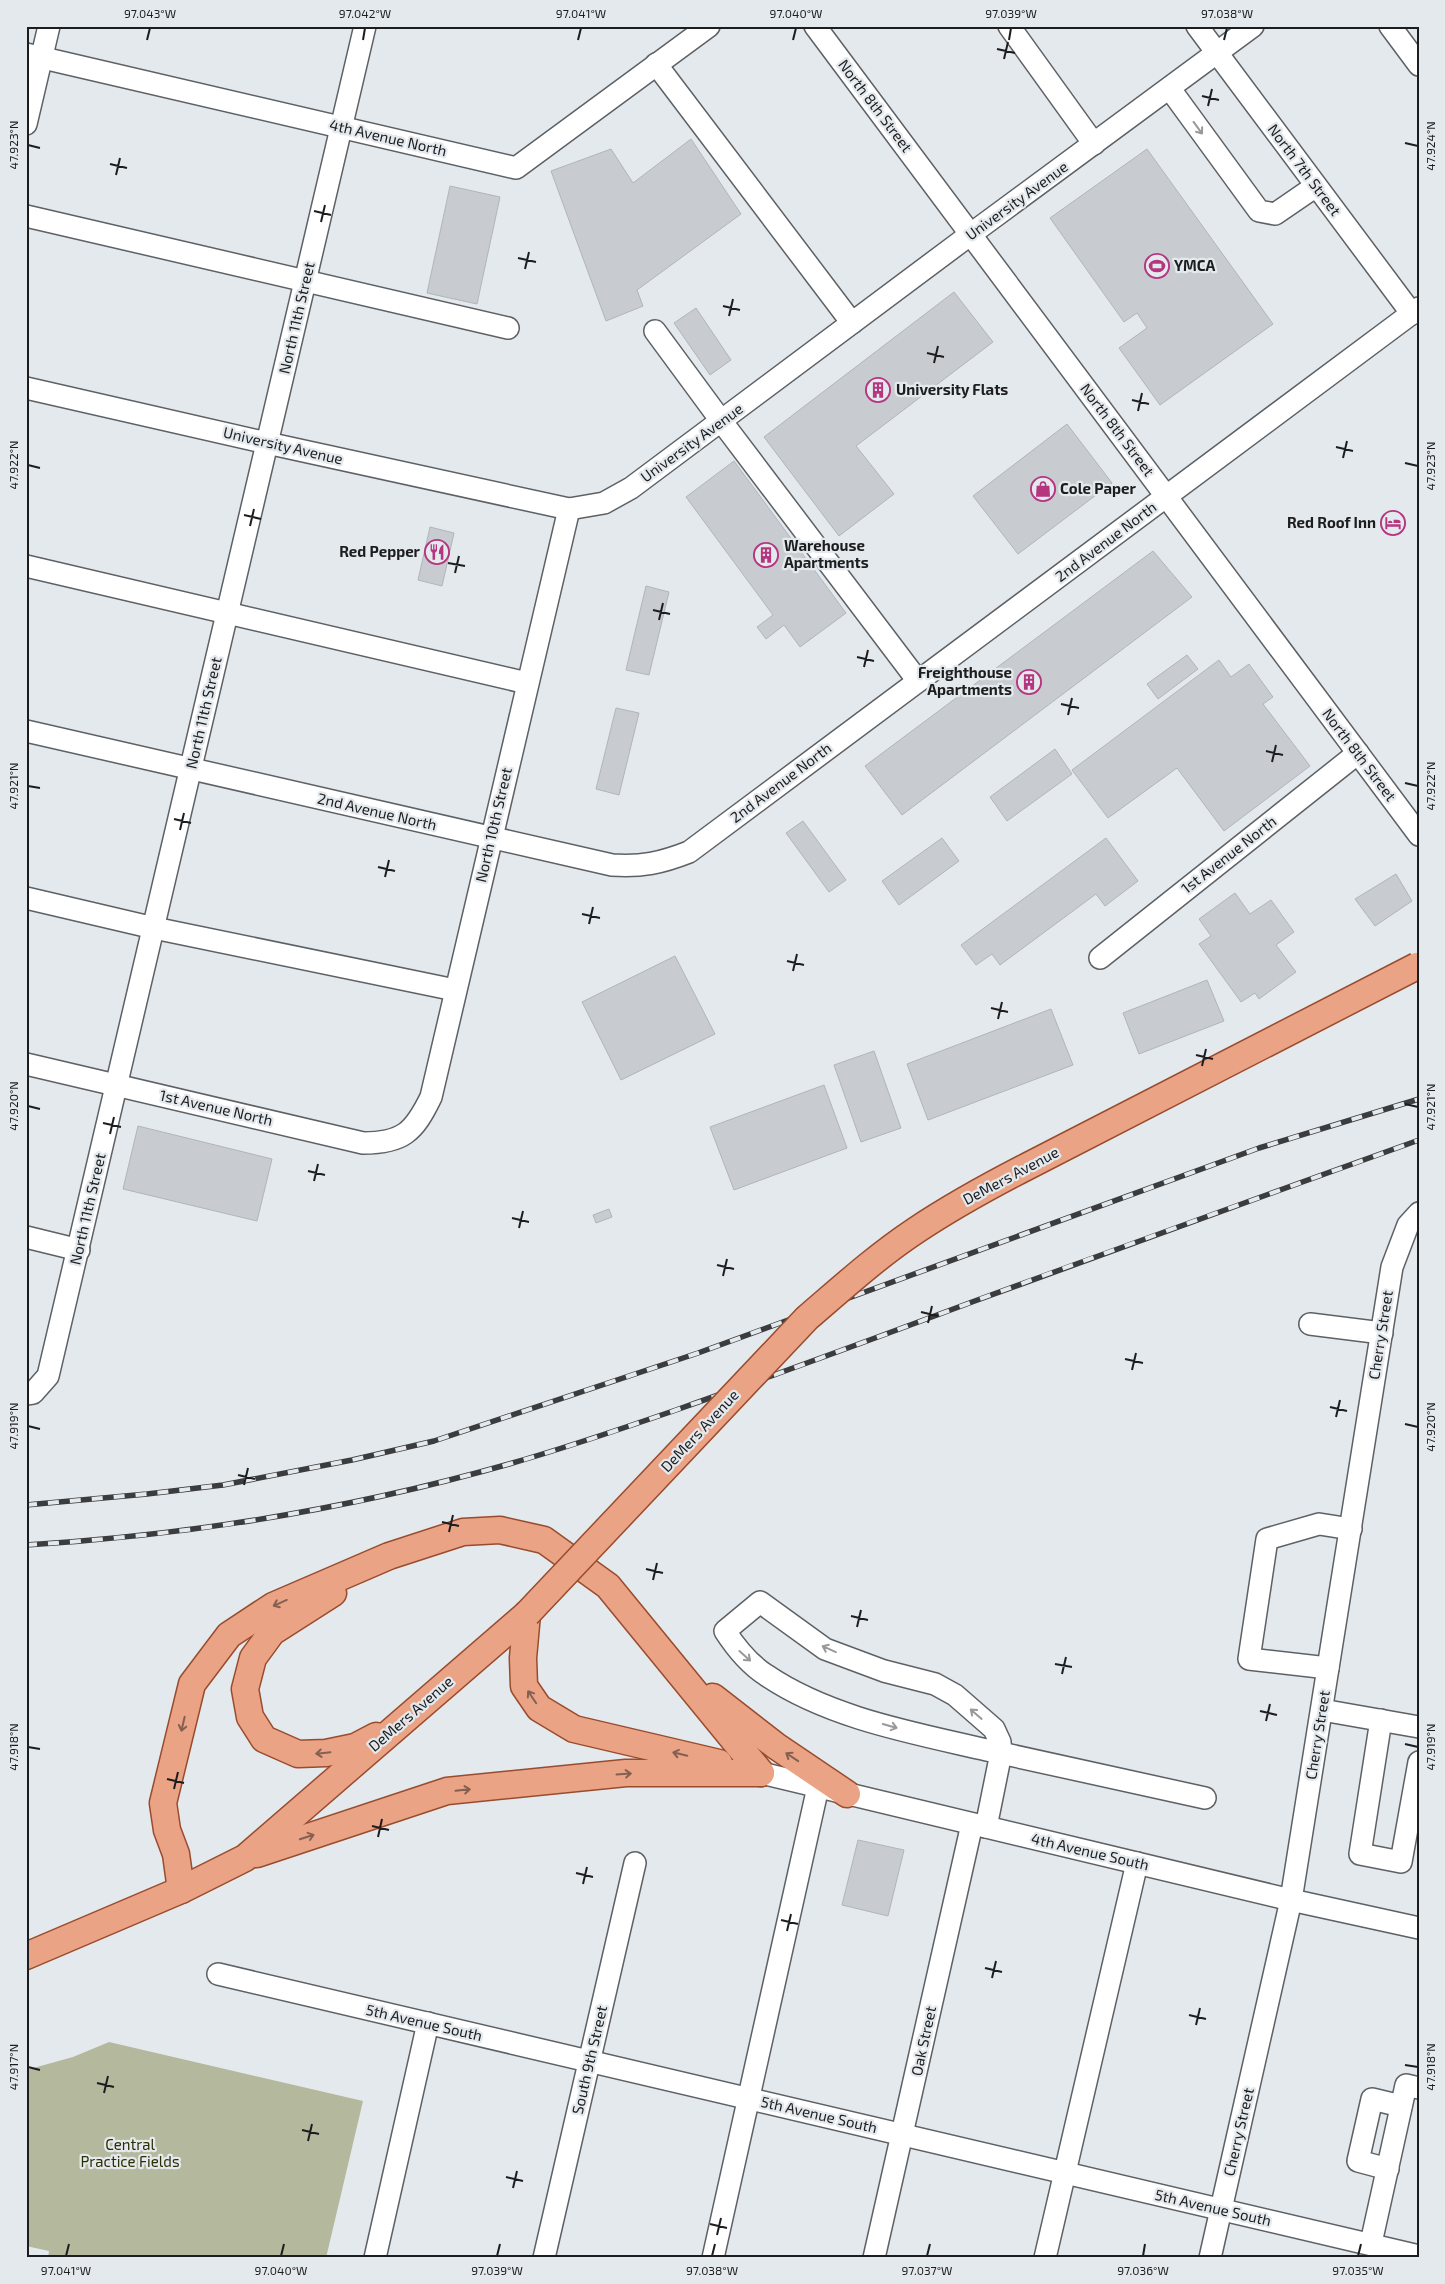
<svg xmlns="http://www.w3.org/2000/svg" width="1445" height="2284" font-family="'Exo 2',sans-serif">
  <rect width="100%" height="100%" fill="#e4e9ed"/>
  <path fill="#b4b89c" d="M109 2042 363 2101 326 2258H48L49 2251 26 2246V2070L73 2057Z"/>
  <g fill="#c8ccd1" stroke="#b0b5b9">
    <path d="M691 139 741 214 637 290 643 306 606 321 551 171 611 149 633 183Z"/>
    <path d="M1147 149 1273 324 1160 405 1119 348 1147 328 1137 313 1124 322 1050 218Z"/>
    <path d="M450 186 500 197 477 304 427 293Z"/>
    <path d="M954 292 993 342 856 446 894 494 839 536 764 437Z"/>
    <path d="M696 308 731 360 710 375 674 323Z"/>
    <path d="M1067 424 1112 483 1018 554 973 496Z"/>
    <path d="M734 461 846 613 800 647 784 625 766 639 757 627 773 615 686 497Z"/>
    <path d="M430 527 454 533 442 586 418 580Z"/>
    <path d="M1153 551 1192 597 902 815 865 766Z"/>
    <path d="M646 586 669 592 649 675 626 670Z"/>
    <path d="M1187 655 1198 669 1158 699 1147 684Z"/>
    <path d="M1219 660 1231 677 1249 664 1273 697 1263 704 1310 766 1224 831 1177 768 1108 818 1072 770Z"/>
    <path d="M616 708 639 713 619 795 596 789Z"/>
    <path d="M1055 749 1072 774 1007 821 990 797Z"/>
    <path d="M803 821 846 880 829 892 786 833Z"/>
    <path d="M942 838 959 861 899 905 882 881Z"/>
    <path d="M1106 838 1138 881 1105 906 1096 894 1000 965 992 954 976 965 961 945Z"/>
    <path d="M1396 874 1412 901 1375 926 1355 899Z"/>
    <path d="M1235 893 1250 914 1271 900 1294 932 1276 945 1296 972 1259 999 1255 993 1241 1002 1199 944 1211 936 1199 919Z"/>
    <path d="M675 956 715 1034 621 1080 582 1002Z"/>
    <path d="M1207 980 1224 1021 1139 1054 1123 1013Z"/>
    <path d="M1051 1009 1073 1065 928 1120 907 1064Z"/>
    <path d="M874 1051 901 1128 861 1142 834 1065Z"/>
    <path d="M824 1085 847 1148 734 1190 710 1127Z"/>
    <path d="M138 1126 272 1159 257 1221 123 1189Z"/>
    <path d="M609 1209 612 1217 596 1223 593 1215Z"/>
    <path d="M858 1840 904 1850 888 1916 842 1905Z"/>
  </g>
  <g fill="none" stroke-linecap="round" stroke-linejoin="round">
    <defs>
      <g id="minor">
        <path d="M815 26 1419 835"/>
        <path d="M1009 26 1094 144"/>
        <path d="M1197 26 1412 314"/>
        <path d="M1390 26 1419 65"/>
        <path d="M26 54 516 168 709 26"/>
        <path d="M656 64 852 323"/>
        <path d="M1170 89 1259 211 1275 214 1316 186"/>
        <path d="M26 124 49 26"/>
        <path d="M26 216 508 328"/>
        <path d="M655 331 722 422 918 681"/>
        <path d="M26 388 267 443 569 509 604 503 631 488 971 234 1253 26"/>
        <path d="M26 566 527 683"/>
        <path d="M26 731 612 865C642 867 661 863 689 852L1419 308"/>
        <path d="M26 898 154 928 455 990"/>
        <path d="M1100 958 1358 753"/>
        <path d="M26 1064 363 1143C403 1143 414 1132 431 1097L569 509"/>
        <path d="M26 1237 79 1250"/>
        <path d="M1310 1324 1382 1333"/>
        <path d="M26 1394 33 1393 48 1376 365 26"/>
        <path d="M1328 1668 1249 1659 1267 1539 1319 1524 1351 1529"/>
        <path d="M1322 1710 1419 1727"/>
        <path d="M1381 1720 1360 1854 1401 1862 1419 1762"/>
        <path d="M761 1773 1291 1900 1419 1928"/>
        <path d="M986 1827 1001 1753 1000 1742 994 1729 955 1695 935 1684 884 1671 825 1649 760 1602 725 1631C736 1648 749 1664 766 1675 829 1718 914 1733 987 1750 1059 1766 1132 1782 1205 1798"/>
        <path d="M218 1974 1419 2256"/>
        <path d="M1388 2169 1358 2161 1372 2099 1401 2106"/>
        <path d="M1371 2243 1406 2085 1419 2088"/>
        <path d="M375 2258 428 2023"/>
        <path d="M544 2258 635 1863"/>
        <path d="M713 2258 818 1787"/>
        <path d="M874 2258 972 1824"/>
        <path d="M1045 2258 1137 1863"/>
        <path d="M1210 2258 1291 1900 1392 1267 1408 1225 1419 1213"/>
      </g>
      <g id="major">
        <path d="M333 1593 272 1632 253 1658 245 1689 250 1717 264 1739 298 1754 326 1753 355 1747 376 1736"/>
        <path d="M527 1614 523 1658 524 1686 539 1708 574 1729 719 1763"/>
        <path d="M713 1697 776 1746 847 1794"/>
        <path d="M257 1854 447 1791 626 1773H761"/>
        <path d="M181 1890 176 1854 167 1830 163 1803 192 1684 229 1635 273 1606 389 1556 463 1532 500 1530 544 1540 608 1586 761 1773"/>
        <path d="M26 1956 181 1890 245 1858 527 1614"/>
      </g>
    </defs>
    <use href="#minor" stroke="#5d6165" stroke-width="24"/>
    <use href="#major" stroke="#994c2d" stroke-width="29"/>
    <use href="#minor" stroke="#fff" stroke-width="21"/>
    <use href="#major" stroke="#eba385" stroke-width="26"/>
    <defs>
      <g id="rail">
        <path d="M26 1505 147 1494 223 1485 352 1460 434 1441 698 1353 1259 1148 1419 1099"/>
        <path d="M26 1545C190 1535 351 1509 509 1464 565 1448 621 1429 676 1410 775 1375 873 1339 972 1302 1120 1247 1270 1194 1419 1140"/>
      </g>
    </defs>
    <use href="#rail" stroke="#3a3c3e" stroke-width="5.5"/>
    <use href="#rail" stroke="#e4e9ed" stroke-width="4" stroke-dasharray="11" stroke-linecap="butt"/>
    <defs>
      <path id="major-bridge" d="M527 1614 807 1318C842 1288 876 1257 915 1231 951 1207 989 1186 1028 1166L1417 966"/>
    </defs>
    <use href="#major-bridge" stroke="#994c2d" stroke-width="29" stroke-linecap="butt"/>
    <use href="#major-bridge" stroke="#eba385" stroke-width="26"/>
  </g>
  <defs><path id="oneway-shaft" d="M-6 0H5M1.5-3L5.5 0L1.5 3" fill="none" stroke-width="1.6" stroke-linecap="round" stroke-linejoin="round" transform="scale(1.25)"/></defs>
  <g stroke="#99999a">
    <use href="#oneway-shaft" transform="translate(1198 128) rotate(54)"/>
    <use href="#oneway-shaft" transform="translate(829 1649) rotate(-156)"/>
    <use href="#oneway-shaft" transform="translate(745 1656) rotate(42)"/>
    <use href="#oneway-shaft" transform="translate(976 1714) rotate(-139)"/>
    <use href="#oneway-shaft" transform="translate(890 1726) rotate(16)"/>
  </g>
  <g stroke="#846052">
    <use href="#oneway-shaft" transform="translate(280 1603) rotate(156)"/>
    <use href="#oneway-shaft" transform="translate(532 1697) rotate(-124)"/>
    <use href="#oneway-shaft" transform="translate(183 1724) rotate(103)"/>
    <use href="#oneway-shaft" transform="translate(323 1753) rotate(174)"/>
    <use href="#oneway-shaft" transform="translate(680 1754) rotate(-167)"/>
    <use href="#oneway-shaft" transform="translate(792 1757) rotate(-146)"/>
    <use href="#oneway-shaft" transform="translate(624 1774) rotate(-4)"/>
    <use href="#oneway-shaft" transform="translate(463 1790) rotate(-6)"/>
    <use href="#oneway-shaft" transform="translate(307 1837) rotate(-18)"/>
  </g>
  <path fill="none" stroke="#1c1d1f" stroke-width="2" d="M147 40 150 28M363 40 365 28M578 40 581 28M793 40 796 28M1009 40 1011 28M1224 40 1227 28M997 49 1015 53M1004 59 1008 42M1202 96 1219 100M1208 106 1212 89M1405 143 1418 146M28 145 40 148M110 164 127 168M116 175 120 158M314 211 331 215M321 222 325 205M518 258 536 262M525 269 529 252M723 306 740 310M729 316 733 299M927 353 944 357M934 363 938 346M1132 400 1149 404M1138 411 1142 393M1336 447 1353 451M1343 458 1347 441M1405 463 1418 466M28 465 40 468M244 515 261 519M250 526 254 509M448 563 465 566M455 573 459 556M653 610 670 614M659 620 663 603M857 657 874 661M864 667 868 650M1061 704 1079 708M1068 715 1072 698M1266 751 1283 755M1272 762 1276 745M1405 783 1418 786M28 786 40 788M174 819 191 823M180 830 184 813M378 867 395 871M385 877 389 860M582 914 600 918M589 924 593 907M787 961 804 965M793 971 797 954M991 1008 1008 1012M998 1019 1002 1002M1196 1055 1213 1059M1202 1066 1206 1049M1405 1104 1418 1107M28 1106 40 1109M103 1123 121 1127M110 1134 114 1117M308 1171 325 1175M314 1181 318 1164M512 1218 529 1222M519 1228 523 1211M717 1265 734 1269M723 1276 727 1259M921 1312 938 1316M928 1323 932 1306M1125 1359 1143 1363M1132 1370 1136 1353M1330 1407 1347 1411M1336 1417 1340 1400M1405 1424 1418 1427M28 1426 40 1429M238 1475 255 1479M244 1485 248 1468M442 1522 459 1526M449 1532 453 1515M646 1569 663 1573M653 1580 657 1563M851 1616 868 1620M857 1627 861 1610M1055 1664 1072 1667M1062 1674 1066 1657M1260 1711 1277 1715M1266 1721 1270 1704M1405 1744 1418 1747M28 1747 40 1749M167 1779 184 1783M174 1789 178 1772M372 1826 389 1830M378 1837 382 1819M576 1873 593 1877M583 1884 587 1867M781 1920 798 1924M787 1931 791 1914M985 1968 1002 1972M992 1978 996 1961M1189 2015 1206 2019M1196 2025 1200 2008M1405 2065 1418 2067M28 2067 40 2070M97 2083 114 2087M104 2093 108 2076M302 2130 319 2134M308 2141 312 2124M506 2177 523 2181M513 2188 517 2171M710 2224 727 2228M717 2235 721 2218M66 2256 69 2244M281 2256 284 2244M497 2256 500 2244M712 2256 715 2244M927 2256 930 2244M1143 2256 1145 2244M1358 2256 1361 2244"/>
  <defs>
    <symbol id="stadium-ring" viewBox="-11 -11 22 22"><circle r="9.5" fill="#e4e9ed" stroke="#b6357f" stroke-width="1.5"/><path d="M0-5a6.5 5 0 1 0 0 10a6.5 5 0 1 0 0-10ZM-3.5-1.8h7v3.6h-7Z" fill="#b6357f"/></symbol>
    <symbol id="building-ring" viewBox="-11 -11 22 22"><circle r="9.5" fill="#e4e9ed" stroke="#b6357f" stroke-width="1.5"/><path d="M-4-6H4V6H1V3H-1V6H-4ZM-2.5-4.3h1.7v1.8h-1.7ZM.8-4.3h1.7v1.8H.8ZM-2.5-1h1.7V.8h-1.7ZM.8-1h1.7V.8H.8Z" fill="#b6357f"/></symbol>
    <symbol id="shop-ring" viewBox="-11 -11 22 22"><circle r="9.5" fill="#e4e9ed" stroke="#b6357f" stroke-width="1.5"/><path d="M-5-2.5h2.3a2.7 3.5 0 0 1 5.4 0H5L5.5 6h-11ZM-1.5-2.5h3a1.5 2.3 0 0 0-3 0Z" fill="#b6357f"/></symbol>
    <symbol id="hotel-ring" viewBox="-11 -11 22 22"><circle r="9.5" fill="#e4e9ed" stroke="#b6357f" stroke-width="1.5"/><path d="M-6-4.5h1.5V1H6V5H4.5V3h-9V5H-6ZM-4 0a1.8 1.8 0 1 1 3.6 0ZM.5 0V-2.5h3Q6-2.5 6 0Z" fill="#b6357f"/></symbol>
    <symbol id="restaurant-ring" viewBox="-11 -11 22 22"><circle r="9.5" fill="#e4e9ed" stroke="#b6357f" stroke-width="1.5"/><path d="M-5-6h1v4h1v-4h1v4h1v-4h1v5L-1.5 .5V6h-2V.5L-5-1ZM5-6V6H3V1.5H1.5Q1.5-4 5-6Z" fill="#b6357f"/></symbol>
  </defs>
  <g fill-rule="evenodd">
    <use href="#stadium-ring" x="1143" y="252" width="28" height="28"/>
    <use href="#building-ring" x="864" y="376" width="28" height="28"/>
    <use href="#shop-ring" x="1029" y="475" width="28" height="28"/>
    <use href="#hotel-ring" x="1379" y="509" width="28" height="28"/>
    <use href="#restaurant-ring" x="423" y="538" width="28" height="28"/>
    <use href="#building-ring" x="752" y="541" width="28" height="28"/>
    <use href="#building-ring" x="1015" y="668" width="28" height="28"/>
  </g>
  <g text-anchor="middle" stroke-width="4.5" stroke-linejoin="round" paint-order="stroke">
    <g font-size="15" fill="#1c1d1f" stroke="#e4e9ed">
      <text transform="translate(875 106) rotate(53)" y="5">North 8th Street</text>
      <text transform="translate(388 138) rotate(13)" y="5">4th Avenue North</text>
      <text transform="translate(1304 170) rotate(53)" y="5">North 7th Street</text>
      <text transform="translate(1017 201) rotate(-36)" y="5">University Avenue</text>
      <text transform="translate(297 318) rotate(-77)" y="5">North 11th Street</text>
      <text transform="translate(1117 430) rotate(53)" y="5">North 8th Street</text>
      <text transform="translate(692 443) rotate(-36)" y="5">University Avenue</text>
      <text transform="translate(283 446) rotate(13)" y="5">University Avenue</text>
      <text transform="translate(1106 542) rotate(-37)" y="5">2nd Avenue North</text>
      <text transform="translate(204 713) rotate(-77)" y="5">North 11th Street</text>
      <text transform="translate(1359 755) rotate(53)" y="5">North 8th Street</text>
      <text transform="translate(781 783) rotate(-37)" y="5">2nd Avenue North</text>
      <text transform="translate(377 812) rotate(13)" y="5">2nd Avenue North</text>
      <text transform="translate(494 825) rotate(-77)" y="5">North 10th Street</text>
      <text transform="translate(1229 855) rotate(-38)" y="5">1st Avenue North</text>
      <text transform="translate(216 1108) rotate(13)" y="5">1st Avenue North</text>
      <text transform="translate(1011 1176) rotate(-28)" y="5">DeMers Avenue</text>
      <text transform="translate(88 1209) rotate(-77)" y="5">North 11th Street</text>
      <text transform="translate(1381 1335) rotate(-81)" y="5">Cherry Street</text>
      <text transform="translate(700 1431) rotate(-47)" y="5">DeMers Avenue</text>
      <text transform="translate(411 1714) rotate(-41)" y="5">DeMers Avenue</text>
      <text transform="translate(1318 1735) rotate(-81)" y="5">Cherry Street</text>
      <text transform="translate(1090 1852) rotate(13)" y="5">4th Avenue South</text>
      <text transform="translate(424 2023) rotate(13)" y="5">5th Avenue South</text>
      <text transform="translate(924 2041) rotate(-78)" y="5">Oak Street</text>
      <text transform="translate(590 2060) rotate(-77)" y="5">South 9th Street</text>
      <text transform="translate(819 2115) rotate(13)" y="5">5th Avenue South</text>
      <text transform="translate(1239 2132) rotate(-77)" y="5">Cherry Street</text>
      <text transform="translate(1213 2208) rotate(13)" y="5">5th Avenue South</text>
    </g>
    <g font-size="15" font-weight="bold" fill="#1c1d1f" stroke="#e4e9ed" text-anchor="start">
      <text x="1174" y="271">YMCA</text>
      <text x="896" y="395">University Flats</text>
      <text x="1060" y="494">Cole Paper</text>
      <text x="1376" y="528" text-anchor="end">Red Roof Inn</text>
      <text x="784" y="551">Warehouse<tspan x="784" dy="17">Apartments</tspan></text>
      <text x="420" y="557" text-anchor="end">Red Pepper</text>
      <text x="1012" y="678" text-anchor="end">Freighthouse<tspan x="1012" dy="17">Apartments</tspan></text>
    </g>
    <g font-size="15" fill="#2c2e00" stroke="#e4e9ed">
      <text x="130" y="2150">Central<tspan x="130" dy="17">Practice Fields</tspan></text>
    </g>
  </g>
  <rect width="1445" height="2284" fill="none" stroke="#e4e9ed" stroke-width="55"/>
  <rect x="28" y="28" width="1390" height="2228" fill="none" stroke="#1c1d1f" stroke-width="2"/>
  <g font-size="12" text-anchor="middle" fill="#1c1d1f">
    <text x="150" y="18">97.043°W</text>
    <text x="365" y="18">97.042°W</text>
    <text x="581" y="18">97.041°W</text>
    <text x="796" y="18">97.040°W</text>
    <text x="1011" y="18">97.039°W</text>
    <text x="1227" y="18">97.038°W</text>
    <text transform="translate(14 145) rotate(-90)" y="4">47.923°N</text>
    <text transform="translate(1431 146) rotate(-90)" y="4">47.924°N</text>
    <text transform="translate(14 465) rotate(-90)" y="4">47.922°N</text>
    <text transform="translate(1431 466) rotate(-90)" y="4">47.923°N</text>
    <text transform="translate(14 786) rotate(-90)" y="4">47.921°N</text>
    <text transform="translate(1431 786) rotate(-90)" y="4">47.922°N</text>
    <text transform="translate(14 1106) rotate(-90)" y="4">47.920°N</text>
    <text transform="translate(1431 1107) rotate(-90)" y="4">47.921°N</text>
    <text transform="translate(14 1426) rotate(-90)" y="4">47.919°N</text>
    <text transform="translate(1431 1427) rotate(-90)" y="4">47.920°N</text>
    <text transform="translate(14 1747) rotate(-90)" y="4">47.918°N</text>
    <text transform="translate(1431 1747) rotate(-90)" y="4">47.919°N</text>
    <text transform="translate(14 2067) rotate(-90)" y="4">47.917°N</text>
    <text transform="translate(1431 2067) rotate(-90)" y="4">47.918°N</text>
    <text x="66" y="2275">97.041°W</text>
    <text x="281" y="2275">97.040°W</text>
    <text x="497" y="2275">97.039°W</text>
    <text x="712" y="2275">97.038°W</text>
    <text x="927" y="2275">97.037°W</text>
    <text x="1143" y="2275">97.036°W</text>
    <text x="1358" y="2275">97.035°W</text>
  </g>
</svg>
